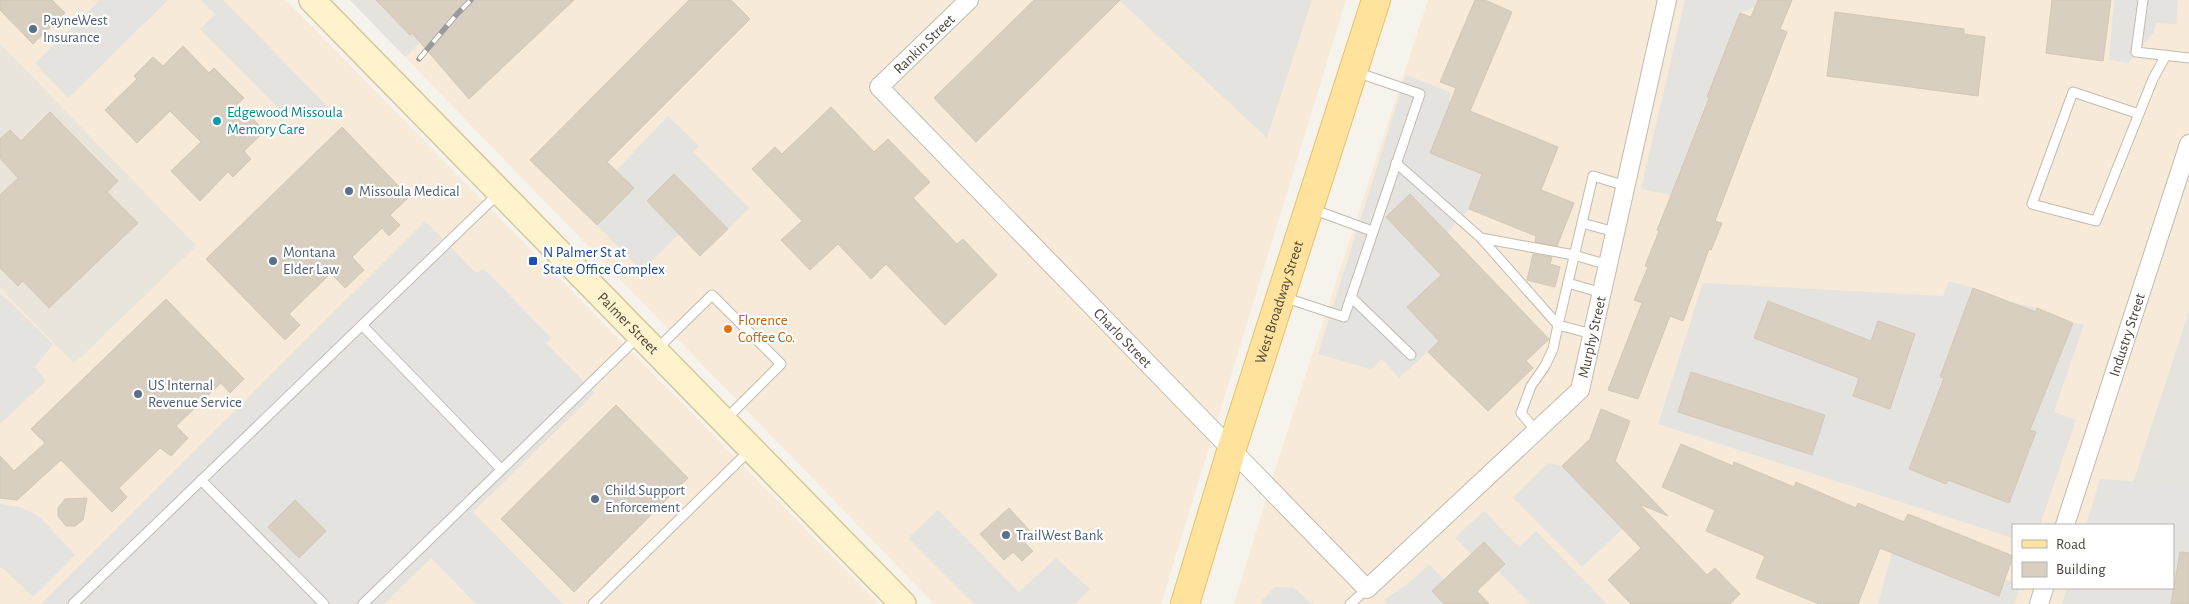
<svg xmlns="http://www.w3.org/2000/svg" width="2189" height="604" font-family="'Alegreya Sans',sans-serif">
  <rect width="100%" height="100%" fill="#f6f3ec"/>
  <path fill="#eae5da" d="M0 43 197 246 74 364 0 288Z"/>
  <g fill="#f7ead8">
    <path d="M0 0H286L879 604H0V288L74 364 197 246 0 43Z"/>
    <path d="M464 0H1346L1161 604H934L405 57Z"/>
    <path d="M1428 0H2189V311L2119 525H2013V588H2098L2093 604H1234L1278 460Z"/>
  </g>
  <g fill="#e6e2dd">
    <path d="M350 0H464L405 57Z"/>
    <path d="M2189 311V604H2093L2173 588V525H2119Z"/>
  </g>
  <g fill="#e5e3e0" fill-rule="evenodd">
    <path d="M100 0H168L68 98 35 63Z"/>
    <path d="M201 0H223L328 107 315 120 303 107 290 120 200 29 215 14Z"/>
    <path d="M1119 0H1312L1267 138Z"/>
    <path d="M1685 0H1758L1755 7 1740 13 1671 195 1641 189Z"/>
    <path d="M2114 0H2178L2176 24 2156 23 2154 32 2128 63 2109 60Z"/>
    <path d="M1406 75 1450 92V103L1430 153 1482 174 1469 209 1447 233 1410 194 1386 217 1441 275 1407 307 1439 341 1399 378 1382 359 1371 369 1318 354Z"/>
    <path d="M668 116 699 146 693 152 749 208 728 229 674 174 647 201 679 234 642 271 597 225 633 188 616 171Z"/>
    <path d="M425 221 476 273 484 269 551 338 546 343 595 393 473 512 563 604H476L431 558 384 604H41Z"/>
    <path d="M1949 281 1973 288 1940 376 1977 390 2011 302 2037 308 2001 396 2038 411 2073 323 2084 324 2054 412 2076 420 2040 525H2013V538L1658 424 1703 283 1943 296ZM1768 301 1854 334 1840 371 1754 338ZM1878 321 1915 334 1890 409 1853 396ZM1691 372 1824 414 1812 455 1679 412ZM1936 398 1946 483 1909 468ZM1999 418 2036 433 2009 503 1972 489Z"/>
    <path d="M0 293 53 344 35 367 46 381 0 424Z"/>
    <path d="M1548 463 1562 466 1622 529 1582 567 1513 498Z"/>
    <path d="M2100 479 2189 485V542L2182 541 2171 604H2062L2067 588H2173V525H2086Z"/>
    <path d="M0 504 21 507 41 518 75 555 33 597 3 568H0Z"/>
    <path d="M938 510 1019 592 1056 558 1090 589 1075 604H974L908 538Z"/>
    <path d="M1484 511 1519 547 1536 531 1607 604H1530L1498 571 1505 564 1484 542 1471 554 1455 538Z"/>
    <path d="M1892 553 1998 596 2005 579 2013 582V588H2020L2014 604H1878Z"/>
    <path d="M1429 564 1444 580V604H1387L1384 600 1414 579Z"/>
    <path d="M1275 587 1294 588 1313 604H1261L1263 599Z"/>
  </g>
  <g fill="#d8cfc1" stroke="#d3c7b4">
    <path d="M0 0H52L65 13 33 44 0 10Z"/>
    <path d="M376 0H574L469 99 412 33 410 35Z"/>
    <path d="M689 0H731L750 19 607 162 634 188 597 225 530 160Z"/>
    <path d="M1034 0H1120L976 142 934 98Z"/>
    <path d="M1475 0H1485L1512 12 1470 111 1558 147 1541 190 1574 203 1557 246 1535 242 1536 236 1469 209 1482 174 1430 153 1456 88 1440 82Z"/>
    <path d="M1758 0H1792L1780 29 1787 32 1715 221 1722 223 1711 250 1709 249 1683 321 1670 316 1638 399 1608 390 1642 303 1634 300 1648 267 1645 266 1659 231 1657 230 1668 203 1709 98 1707 97 1740 13 1751 17Z"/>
    <path d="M2052 0H2111L2103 61 2046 53Z"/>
    <path d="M1835 12 1964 29V34L1985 37 1978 96 1827 76Z"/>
    <path d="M183 46 209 73 214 68 244 98 238 104 265 131 244 151 251 159 233 177 228 172 200 201 171 171 201 142 170 111 137 143 105 110 137 79 134 76 153 57 163 66Z"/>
    <path d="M831 107 874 152 888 139 930 182 913 198 957 244 963 239 997 275 945 325 886 264 871 279 838 244 810 270 781 240 802 221 752 169 775 147 782 154Z"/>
    <path d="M50 112 118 181 107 192 138 223 49 308 23 281 18 286 0 268V195L18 178 0 158V139L10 130 21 141Z"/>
    <path d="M342 127 409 197 390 215 400 225 389 236 382 228 352 257 364 270 345 288 331 273 289 314 300 325 285 340 206 259Z"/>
    <path d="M674 174 728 229 700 256 647 201Z"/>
    <path d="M1410 194 1549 339 1526 361 1533 368 1488 411 1428 352 1439 341 1407 307 1441 275 1386 217Z"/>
    <path d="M1533 254 1552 257 1550 264 1560 267 1555 287 1527 280Z"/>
    <path d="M1973 288 2036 312 2037 308 2073 323 2030 430 2036 432 2009 503 1948 480 1946 484 1909 469 1944 378 1940 377Z"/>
    <path d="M166 299 244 379 230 393 221 383 176 426 188 438 171 456 160 448 119 488 127 497 112 512 61 460 17 500 0 498V456L14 471 45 443 31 429Z"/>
    <path d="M1768 301 1871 341 1878 321 1915 334 1890 409 1853 396 1859 378 1754 338Z"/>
    <path d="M1691 372 1825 415 1812 455 1678 412Z"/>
    <path d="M616 405 688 478 574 592 501 519Z"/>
    <path d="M1601 409 1630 421 1615 461 1668 516 1639 504 1707 575 1715 568 1740 594 1730 604H1631L1608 580 1641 548 1562 466 1590 439Z"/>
    <path d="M1681 444 1733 466 1734 462 1794 487 1796 482 1856 508 1858 503 1904 522 1908 514 2013 556 1999 596 1880 548 1858 604H1819L1756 578 1765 556 1706 531 1715 510 1662 487Z"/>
    <path d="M87 498 83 520 75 526H66L58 516V508L65 499Z"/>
    <path d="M295 500 326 531 299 558 268 527Z"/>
    <path d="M1009 508 1031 532 1022 540 1033 551 1022 561 1013 552 1004 560 980 534Z"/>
    <path d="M1484 542 1505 564 1477 591 1489 604H1444L1432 591Z"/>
    <path d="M2180 552 2189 553V604H2171Z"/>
  </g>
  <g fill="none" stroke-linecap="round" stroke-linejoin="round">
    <defs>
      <g id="lane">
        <path d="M2143 0 2136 52 2189 58"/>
        <path d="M1356 72 1420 94 1351 297 1411 355"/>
        <path d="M2139 114 2073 92 2032 204 2096 221 2153 79 2166 55"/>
        <path d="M1396 163 1481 238 1558 325 1593 176 1626 186"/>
        <path d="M1312 209 1372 231"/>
        <path d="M1582 223 1615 232"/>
        <path d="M1481 238 1574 255 1608 265"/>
        <path d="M1568 283 1602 293"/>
        <path d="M1283 297 1344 317 1351 297"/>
        <path d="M362 325 501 469"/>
        <path d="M656 350 712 295 781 364 724 421"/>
        <path d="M1536 431 1521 413 1531 386 1545 366 1553 349 1558 325 1592 334"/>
        <path d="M201 480 324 604"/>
        <path d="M73 604 500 192"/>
        <path d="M363 604 639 336"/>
        <path d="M593 604 749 451"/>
        <path d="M1350 604 1367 589"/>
      </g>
      <g id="street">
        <path id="s1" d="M969 0 879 87 1367 589 1580 390 1667 0"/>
        <path id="s2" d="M2065 525 2189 144"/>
        <path d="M2039 604 2044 588"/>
      </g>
      <g id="secondary">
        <path id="s3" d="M312 0 903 604"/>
      </g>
      <g id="primary">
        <path id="s4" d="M1185 604 1232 448 1376 0"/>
      </g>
    </defs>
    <use href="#lane" stroke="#c2bbae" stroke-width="11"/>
    <use href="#street" stroke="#c2bbae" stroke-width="20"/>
    <use href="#secondary" stroke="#d6c79b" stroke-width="28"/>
    <use href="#primary" stroke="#e6c16a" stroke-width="30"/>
    <use href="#lane" stroke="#fff" stroke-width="9"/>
    <use href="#street" stroke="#fff" stroke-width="18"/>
    <use href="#secondary" stroke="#fff3cd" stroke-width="25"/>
    <use href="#primary" stroke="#ffe39c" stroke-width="28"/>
    <defs>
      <path id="rail" d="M419 59 457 14 471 0"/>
    </defs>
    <use href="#rail" stroke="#9a9a9a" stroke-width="5.5"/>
    <use href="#rail" stroke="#fff" stroke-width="4" stroke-dasharray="11" stroke-linecap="butt"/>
  </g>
  <g fill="#5c6f8a" stroke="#fff" stroke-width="2">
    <circle cx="33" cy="29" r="5"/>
    <circle cx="349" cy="191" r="5"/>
    <circle cx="273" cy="261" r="5"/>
    <circle cx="138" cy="394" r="5"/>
    <circle cx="595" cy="499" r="5"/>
    <circle cx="1006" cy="535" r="5"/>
  </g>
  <circle fill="#0f9aa8" stroke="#fff" stroke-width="2" cx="217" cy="121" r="5"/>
  <rect fill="#1a4fb4" stroke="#fff" stroke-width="2" x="528" y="256" width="10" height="10" rx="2.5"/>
  <circle fill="#e8710a" stroke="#fff" stroke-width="2" cx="728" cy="329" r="5"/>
  <g text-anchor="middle" stroke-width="4.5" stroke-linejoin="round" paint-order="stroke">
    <g font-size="15" fill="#4e5e75" stroke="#fff" text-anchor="start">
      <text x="43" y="25">PayneWest<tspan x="43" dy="17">Insurance</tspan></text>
      <text x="359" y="196">Missoula Medical</text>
      <text x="283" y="257">Montana<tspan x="283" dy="17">Elder Law</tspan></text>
      <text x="148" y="390">US Internal<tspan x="148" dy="17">Revenue Service</tspan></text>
      <text x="605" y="495">Child Support<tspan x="605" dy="17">Enforcement</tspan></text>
      <text x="1016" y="540">TrailWest Bank</text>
    </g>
    <g font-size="15" fill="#4b4439" stroke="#fff">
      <text transform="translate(924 44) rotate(-44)" y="5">Rankin Street</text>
      <text dy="5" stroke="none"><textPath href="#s4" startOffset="316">West Broadway Street</textPath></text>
      <text dy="5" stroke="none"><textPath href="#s3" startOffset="452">Palmer Street</textPath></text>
      <text dy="5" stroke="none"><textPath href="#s2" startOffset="200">Industry Street</textPath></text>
      <text dy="5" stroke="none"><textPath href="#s1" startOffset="475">Charlo Street</textPath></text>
      <text dy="5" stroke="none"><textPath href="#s1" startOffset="1171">Murphy Street</textPath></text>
    </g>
    <g font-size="15" fill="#0d838f" stroke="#fff" text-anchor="start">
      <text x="227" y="117">Edgewood Missoula<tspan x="227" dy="17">Memory Care</tspan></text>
    </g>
    <g font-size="15" fill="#164399" stroke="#fff" text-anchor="start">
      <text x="543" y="257">N Palmer St at<tspan x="543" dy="17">State Office Complex</tspan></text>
    </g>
    <g font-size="15" fill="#c56008" stroke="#fff" text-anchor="start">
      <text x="738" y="325">Florence<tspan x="738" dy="17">Coffee Co.</tspan></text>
    </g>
  </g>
  <rect x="2012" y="524" width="162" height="65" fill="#ffffff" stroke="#b7b4b0"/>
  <rect x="2022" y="540" width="25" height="8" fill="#ffe39c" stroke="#b7b4b0"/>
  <text x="2056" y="549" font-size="15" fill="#4b4439">Road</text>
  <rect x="2022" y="562" width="25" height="15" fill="#d8cfc1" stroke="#b7b4b0"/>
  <text x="2056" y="574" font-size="15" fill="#4b4439">Building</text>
</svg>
